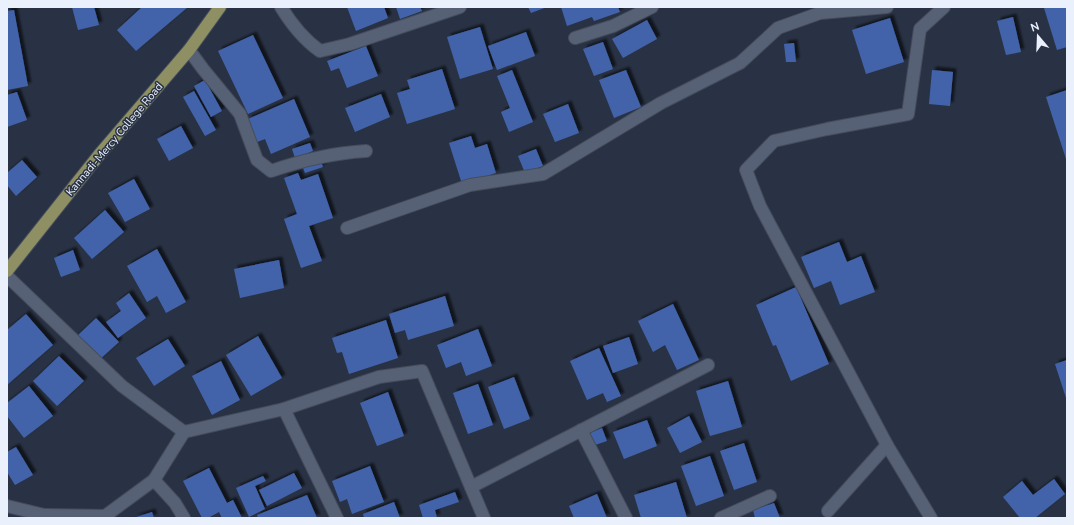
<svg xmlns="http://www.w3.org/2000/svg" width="1074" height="525" font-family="'Nunito Sans',sans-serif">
  <defs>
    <filter id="shadow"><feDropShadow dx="3.5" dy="-3.5" stdDeviation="1" flood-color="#0009"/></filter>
  </defs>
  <rect width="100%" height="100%" fill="#293244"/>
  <g fill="#4363aa" filter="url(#shadow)">
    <path d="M72 7H94L99 25 78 30Z"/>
    <path d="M142 7H188L136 51 117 30Z"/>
    <path d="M347 7H384L388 18 356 31Z"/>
    <path d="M396 7H420L422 11 400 19Z"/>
    <path d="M528 7H547L531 13Z"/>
    <path d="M561 7H618L620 12 594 21 592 17 567 26Z"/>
    <path d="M1049 7H1067V47L1057 50 1044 8Z"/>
    <path d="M14 10 28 86 7 90V11Z"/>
    <path d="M1013 17 1021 52 1006 55 997 21Z"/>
    <path d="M890 18 904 62 866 74 852 30Z"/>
    <path d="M647 20 657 39 623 58 612 39Z"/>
    <path d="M480 27 493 69 460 79 447 37Z"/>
    <path d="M526 32 535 56 497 70 488 46Z"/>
    <path d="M253 35 283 98 248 114 218 51Z"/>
    <path d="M603 42 613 69 594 76 583 49Z"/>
    <path d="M794 43 796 62H786L784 44Z"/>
    <path d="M366 46 378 76 347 88 339 68 331 71 327 61Z"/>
    <path d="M442 69 455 109 407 124 397 93 410 89 407 80Z"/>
    <path d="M512 70 533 122 509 132 501 112 510 108 497 76Z"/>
    <path d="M626 70 641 107 614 118 599 80Z"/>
    <path d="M932 70 953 72 950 106 929 104Z"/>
    <path d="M205 80 222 111 211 117 194 86Z"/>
    <path d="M1067 90V162L1046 97Z"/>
    <path d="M194 91 216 130 205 136 183 97Z"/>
    <path d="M17 92 27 120 7 127V95Z"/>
    <path d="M381 94 390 117 355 132 345 108Z"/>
    <path d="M294 99 310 137 271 154 265 139 257 142 248 119Z"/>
    <path d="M568 104 579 133 555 142 543 114Z"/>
    <path d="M181 126 193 148 169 161 157 139Z"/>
    <path d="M471 136 475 148 487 144 496 173 462 184 449 143Z"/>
    <path d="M310 143 313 151 295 158 292 149Z"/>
    <path d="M536 149 543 166 525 173 518 156Z"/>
    <path d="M320 159 323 167 305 173 302 165Z"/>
    <path d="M22 160 37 177 16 196 7 185V173Z"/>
    <path d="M298 173 301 180 318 174 333 218 309 226 322 261 301 268 284 219 297 214 284 178Z"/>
    <path d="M134 179 150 209 125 222 108 193Z"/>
    <path d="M105 210 124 232 92 259 74 238Z"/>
    <path d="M839 242 847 262 861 256 875 292 840 305 831 281 814 288 801 257Z"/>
    <path d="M157 249 186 302 166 313 157 296 147 302 127 266Z"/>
    <path d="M73 250 80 270 61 277 54 258Z"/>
    <path d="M279 260 284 288 240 298 234 269Z"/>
    <path d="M796 287 829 364 791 381 776 345 773 346 756 305Z"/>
    <path d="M129 293 146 318 118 338 106 322 121 311 116 303Z"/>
    <path d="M445 296 454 326 408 340 405 330 395 333 389 314Z"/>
    <path d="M673 304 699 360 677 370 665 345 653 352 638 321Z"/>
    <path d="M26 314 53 345 7 385V330Z"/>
    <path d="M96 318 119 342 98 361 76 337Z"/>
    <path d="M386 320 398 358 349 374 342 352 337 353 332 338Z"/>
    <path d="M478 329 492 366 466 376 461 362 446 368 437 345Z"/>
    <path d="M258 336 282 378 251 396 226 355Z"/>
    <path d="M629 337 638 364 613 373 603 346Z"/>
    <path d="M168 339 185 366 154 386 136 358Z"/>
    <path d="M599 348 621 396 607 402 603 393 587 400 570 361Z"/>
    <path d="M59 356 84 381 57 406 33 381Z"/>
    <path d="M1067 360V401L1055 364Z"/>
    <path d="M221 361 240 400 212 415 192 376Z"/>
    <path d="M514 377 530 419 504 429 488 387Z"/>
    <path d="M728 381 742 427 710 436 696 391Z"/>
    <path d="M478 384 493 425 468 434 453 393Z"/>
    <path d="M29 386 53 416 24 438 7 416V403Z"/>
    <path d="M388 392 404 436 377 446 360 403Z"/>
    <path d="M689 416 702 442 680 453 667 428Z"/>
    <path d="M647 420 657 446 624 459 613 432Z"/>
    <path d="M602 428 607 441 595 445 590 433Z"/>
    <path d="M744 443 757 482 734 490 720 451Z"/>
    <path d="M16 447 33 475 15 485 7 472V452Z"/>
    <path d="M710 456 724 496 696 506 681 466Z"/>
    <path d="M370 466 384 502 352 514 347 499 340 502 332 481Z"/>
    <path d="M209 468 227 503 233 500 242 518H222L219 512 208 518H202L183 481Z"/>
    <path d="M294 473 302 488 267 506 259 490Z"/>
    <path d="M263 476 266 481 255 486 265 509 249 517 236 488Z"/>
    <path d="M1054 479 1065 494 1035 518H1020L1003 497 1022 481 1033 495Z"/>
    <path d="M676 482 687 518H641L634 495Z"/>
    <path d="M455 492 459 502 435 510 437 518H423L419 505Z"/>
    <path d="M597 494 607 518H574L569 506Z"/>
    <path d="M307 495 317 518H258L257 515Z"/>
    <path d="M394 502 400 518H364L363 514Z"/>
    <path d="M774 503 780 518H755L753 510Z"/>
    <path d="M152 512 154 518H133Z"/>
  </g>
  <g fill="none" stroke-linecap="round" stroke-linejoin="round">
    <defs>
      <g id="minor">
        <path d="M281 7C292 25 303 39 320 51L350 44 460 7"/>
        <path d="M575 38 613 26 652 7"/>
        <path d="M189 50 203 69 240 114 257 160 271 171C303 160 332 153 366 151"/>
        <path d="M347 228 470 185 543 174 661 103 740 63 778 28 820 13 887 7"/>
        <path d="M7 276 122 386 184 432 154 480"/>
        <path d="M284 409 379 377 422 371 484 518"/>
        <path d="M581 430 626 518"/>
        <path d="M184 432 284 409 337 518"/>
        <path d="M471 487 708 365"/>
        <path d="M7 506 44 515"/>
        <path d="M828 511 887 445"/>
        <path d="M44 518V515L105 516 154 480 175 503 184 518"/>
        <path d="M721 518 770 496"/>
        <path d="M931 518 887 445 760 206 746 170 774 141 827 129 908 114 920 29 944 7"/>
      </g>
      <path id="major" d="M7 271 99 155 189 50 220 7"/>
    </defs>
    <use href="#minor" stroke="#454d5c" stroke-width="14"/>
    <use href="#major" stroke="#454d5c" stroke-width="14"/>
    <use href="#minor" stroke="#576176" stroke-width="12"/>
    <use href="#major" stroke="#8e9063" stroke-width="12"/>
  </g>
  <g text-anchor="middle" stroke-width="3" stroke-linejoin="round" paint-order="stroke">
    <g font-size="11" fill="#eaf0fc" stroke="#293244">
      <text transform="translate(114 139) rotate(-50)" y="4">Kannadi-Mercy College Road</text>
    </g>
  </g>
  <rect width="1074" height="525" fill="none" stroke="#eaf0fc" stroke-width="16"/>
  <g transform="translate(1038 36) rotate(341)" stroke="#293244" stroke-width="3" paint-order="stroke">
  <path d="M0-3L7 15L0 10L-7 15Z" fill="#eaf0fc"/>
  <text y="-6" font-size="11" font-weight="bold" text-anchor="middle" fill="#eaf0fc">N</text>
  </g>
</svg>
